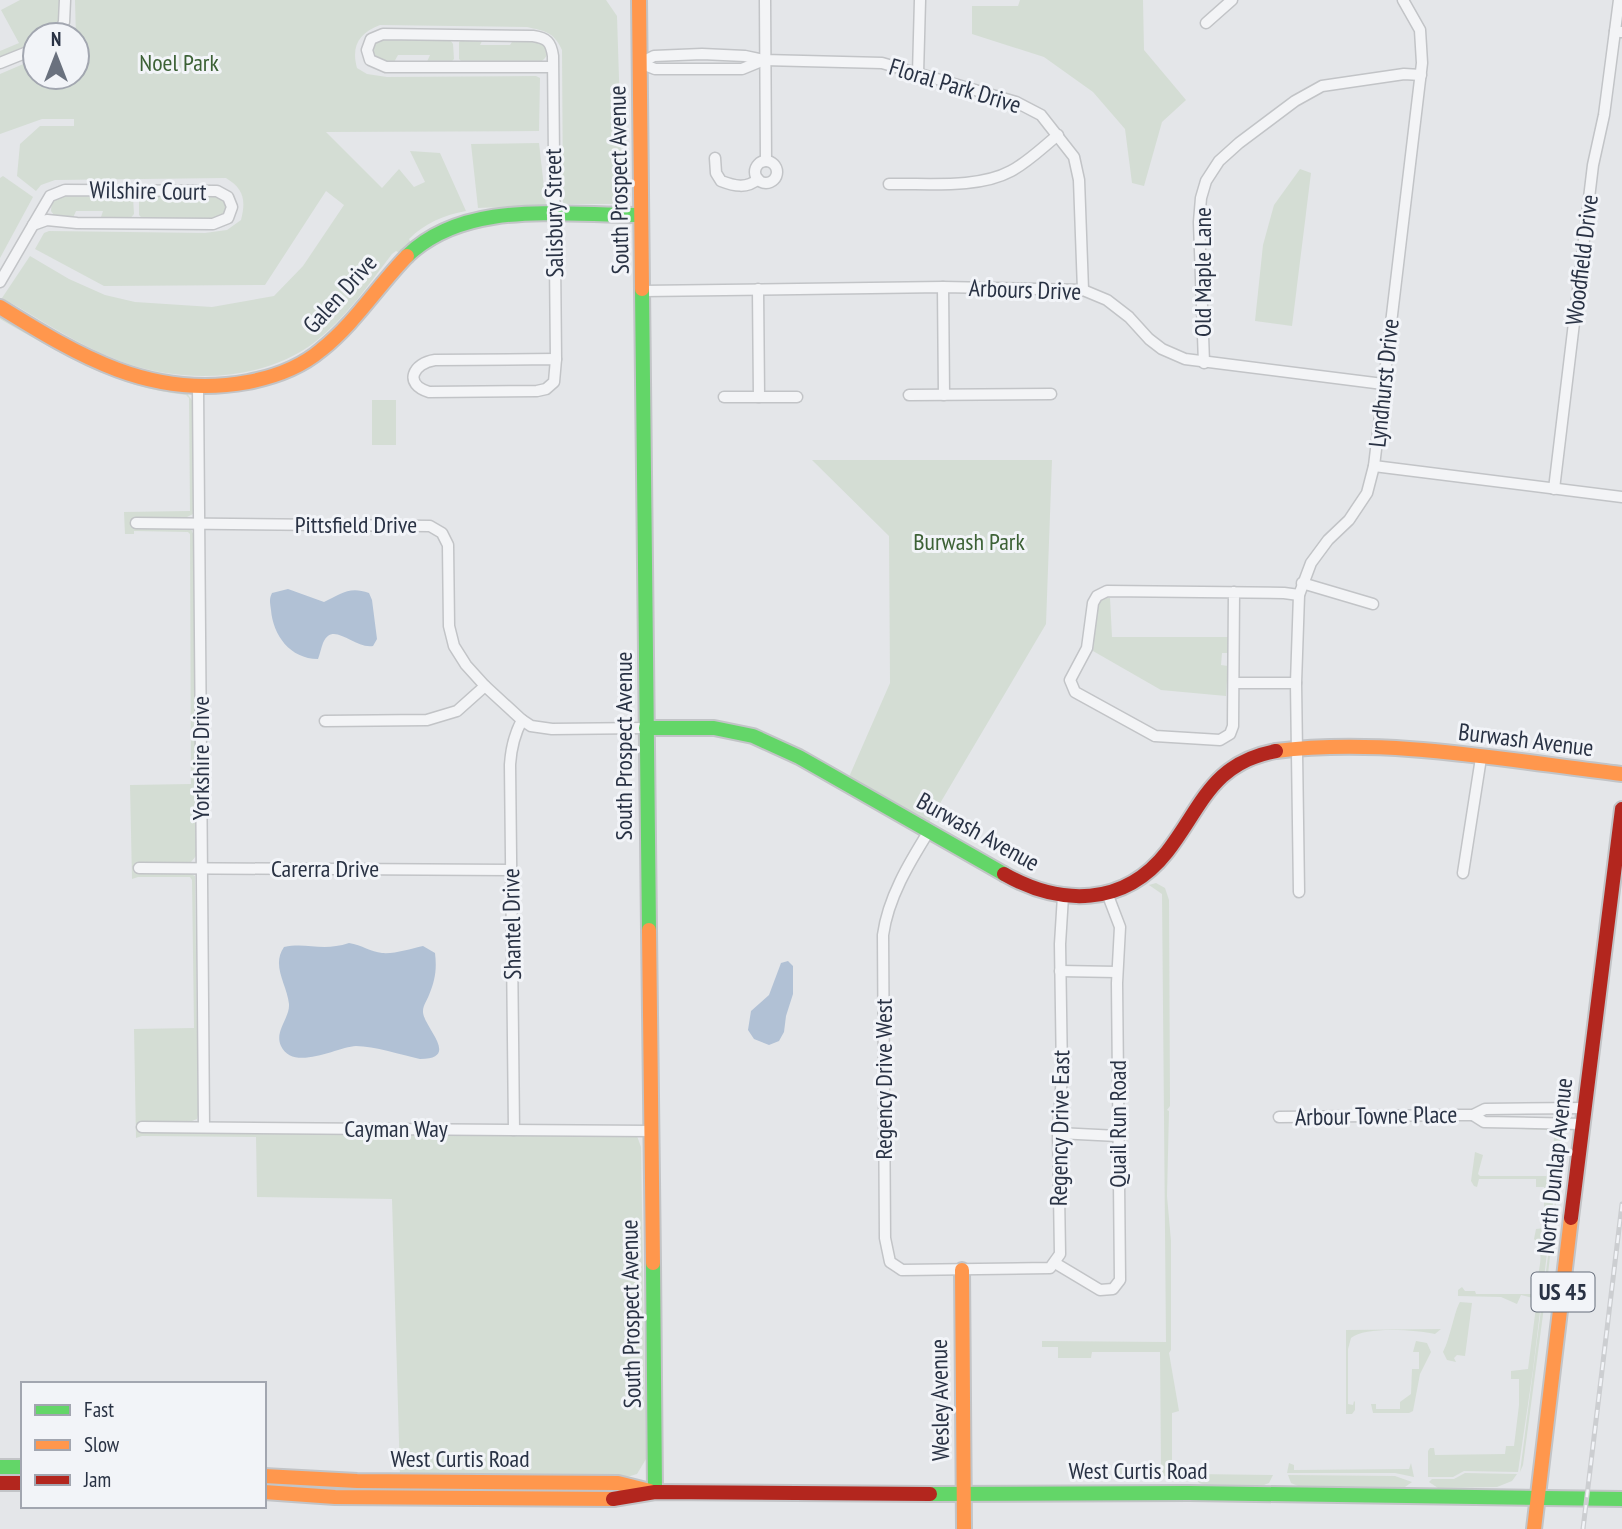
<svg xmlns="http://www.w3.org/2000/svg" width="1622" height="1529" font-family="'PT Sans Narrow',sans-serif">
  <rect width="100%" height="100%" fill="#e4e6e9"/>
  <g fill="#d4ddd4">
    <path d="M20 0H59V20L49 35H35V42L0 57V51L19 43 1 10Z"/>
    <path d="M75 0H606L617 16 623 204H563L562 50C554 32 545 31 527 27L380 25C359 33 351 46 357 68L367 74 387 77 536 76 540 78 539 131 326 132 382 188 399 169 414 187 425 182 410 151 440 153 466 211C444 215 425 223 409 239L411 243 400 253 396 251 392 254C368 285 346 318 315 342 261 383 181 384 120 361 79 346 40 319 2 298L30 256 69 279 105 295 135 302 212 307 274 296 303 266 344 205 326 191 265 285 104 286 35 249 44 233 49 231 205 233 227 230 241 220C246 200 244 189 226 178L55 180 41 185 36 191 17 176 20 144 40 126H74V119H42L0 134V74L35 59V77H77Z"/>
    <path d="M1020 0H1143L1144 50 1186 100 1162 122 1144 186 1132 183 1125 129 1093 92 1044 57 972 34V6H1018Z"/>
    <path d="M380 37H448L453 44 454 59 449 64H426L430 55H398L393 64 379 61 371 54 372 44Z"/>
    <path d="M464 37H484L480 45H510L515 37 543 41C548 51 550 56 539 63L464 64 459 59V42Z"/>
    <path d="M539 143 546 205 478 208 471 144Z"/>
    <path d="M1300 169 1311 173 1292 326 1255 321 1263 245 1274 205Z"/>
    <path d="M3 176 33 197 0 258V178Z"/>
    <path d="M127 192 133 197 134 214 129 220H100L103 211H76L72 220 56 218 51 211 52 198 60 193Z"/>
    <path d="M145 192H173L169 201H200L204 192 223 198 227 208 222 217 212 220H144L139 215V198Z"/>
    <path d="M0 315 63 352 136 384 187 393 193 402V514L187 517H134L135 527 186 528 191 529 194 536 196 856 191 862H138V873H189L195 876 198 1115 197 1119 192 1121 141 1122V1132L637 1136 641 1147 646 1459 637 1474 627 1477 400 1476 392 1199 257 1197 256 1137 142 1136 136 1138 134 1029 194 1028 192 880 190 877H138L132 879 130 785 191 784 190 534 188 532 134 531V534H125L124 512 190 511 189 398 186 395C116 388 60 353 0 319Z"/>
    <rect x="372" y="400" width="24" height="45"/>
    <path d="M812 460H1052L1046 624 929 822 849 777 890 683 889 536Z"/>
    <path d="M1101 598H1110L1112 637H1228V653H1222L1221 665 1228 666 1226 696 1161 690 1093 651 1096 604Z"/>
    <path d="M1156 883 1165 888 1169 900 1170 1106 1167 1110 1169 1111 1167 1196 1171 1241V1350L1169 1353 1179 1411 1172 1413V1465L1180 1466 1181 1470H1177L1175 1476H1112V1469L1122 1466 1161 1467 1160 1352H1092L1091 1358H1058V1347H1042V1341L1166 1342 1162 894 1149 885Z"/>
    <path d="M1518 1127H1548L1561 1136 1533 1370 1518 1472 1464 1471 1453 1477H1428V1451L1430 1448H1434L1435 1455 1505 1454 1506 1446H1514L1519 1405V1379H1511V1371L1528 1369 1537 1299 1521 1295 1517 1304 1501 1297 1458 1296V1290L1462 1287 1465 1291H1475L1476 1294H1535C1535 1277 1548 1254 1534 1239L1536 1229 1544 1228V1187H1536V1179H1479L1477 1187 1474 1186 1471 1181 1475 1152 1483 1155 1478 1174 1480 1176H1546L1553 1170 1554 1135 1547 1134 1546 1130 1518 1129Z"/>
    <path d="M1563 1140 1546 1292 1523 1465 1520 1472Z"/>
    <path d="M1460 1302 1472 1303 1465 1356 1457 1355 1454 1358 1456 1362 1447 1360 1443 1352C1450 1339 1455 1309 1460 1302Z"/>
    <path d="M1441 1329 1435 1334C1417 1330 1365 1326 1351 1338L1348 1349V1404L1353 1405 1354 1401 1355 1402V1410L1352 1414H1346V1330Z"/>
    <path d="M1416 1341 1427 1343 1431 1352 1420 1374 1413 1411 1409 1413H1373L1371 1404H1376V1409H1400V1402L1411 1394 1412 1369H1419V1352H1413Z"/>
    <path d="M1289 1463 1294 1465V1470L1409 1469 1411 1463 1414 1477 1395 1473H1287Z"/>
    <path d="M1465 1473 1517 1474 1512 1481 1497 1487 1438 1488 1429 1482 1432 1479H1454Z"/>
    <path d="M1194 1474 1273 1475 1269 1483 1264 1485H1205L1199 1483Z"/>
    <path d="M1288 1475 1395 1476 1412 1482 1405 1487 1298 1486 1291 1483Z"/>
  </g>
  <g fill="#b1c1d5">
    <path d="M288 589 324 602C341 594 349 586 369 593L372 600 377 639 373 646C353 649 333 620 323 643 321 648 320 654 318 659 290 659 273 635 271 610 270 602 269 599 272 593Z"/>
    <path d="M349 943C362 945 371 952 382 953 395 954 410 949 423 946L435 953C437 970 435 980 429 995 427 1000 423 1006 423 1011 422 1026 462 1059 420 1059 402 1055 374 1046 356 1046 337 1047 293 1072 281 1046 274 1031 290 1018 289 1004 287 984 271 966 284 947 307 942 322 952 349 943Z"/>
    <path d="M788 961 793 966V994L786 1016 784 1032 779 1041 769 1045 754 1039 748 1030 751 1011 769 995 781 963Z"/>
  </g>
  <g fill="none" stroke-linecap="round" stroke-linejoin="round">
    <defs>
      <g id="street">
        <path d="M765 0 766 161"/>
        <path d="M1619 0 1615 31 1621 32"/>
        <path d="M1206 23 1232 0"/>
        <path d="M58 35 64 22 65 0"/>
        <path d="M0 63 35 49"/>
        <path d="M640 63 654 56 702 54 745 56 764 60 882 63 1016 102 1041 115 1074 157 1079 180 1083 290"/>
        <path d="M640 63 655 69H742L764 60"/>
        <path d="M553 67H386L370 60 367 50 371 39 383 34 533 36C547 38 551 42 553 56L556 359"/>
        <path d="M918 74 920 0"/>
        <path d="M715 158 716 173 721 181C734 186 747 189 758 179"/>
        <circle cx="766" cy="172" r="11"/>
        <path d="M889 184C926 183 978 189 1011 171 1028 162 1043 147 1058 135"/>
        <path d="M65 190 217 191 228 197 232 207 228 218 213 224 77 223 47 220 33 225 50 196Z"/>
        <path d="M0 282 33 225"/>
        <path d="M943 287 944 395"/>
        <path d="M758 289 759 397"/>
        <path d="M643 291 943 287 1083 290 1107 300 1129 317 1149 339 1162 349 1185 359 1383 384"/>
        <path d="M556 359 554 382 546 389 537 391 429 392C403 384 413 363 435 360Z"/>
        <path d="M1204 363 1199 222 1201 198 1206 181 1219 161 1239 143 1295 101 1322 86 1404 74 1421 75"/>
        <path d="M198 388 204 1127"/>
        <path d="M909 395 1051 394"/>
        <path d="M724 397H797"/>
        <path d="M1374 466 1622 497"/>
        <path d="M1554 489 1593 165 1604 115 1615 31"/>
        <path d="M136 523 430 526 442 533 448 545 449 626 454 646 466 665 485 686 522 720 531 726 552 729 646 728"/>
        <path d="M1302 583 1373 604"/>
        <path d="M1234 592 1233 726 1230 734 1220 740 1155 736 1075 692 1070 680 1087 648 1093 603 1097 596 1107 591 1284 593 1299 595"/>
        <path d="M1234 683H1296"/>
        <path d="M325 721 427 720 457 711 485 686"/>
        <path d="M929 831C909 863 888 898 883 935L885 1238 890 1262 902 1270 1050 1268 1060 1254 1058 1133 1062 1075 1060 944 1063 896"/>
        <path d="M139 868 511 870"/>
        <path d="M1463 873 1481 758"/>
        <path d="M1299 892 1296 683 1299 595 1311 563 1328 540 1349 520 1367 493 1374 466 1422 63 1420 30 1403 0"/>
        <path d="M1060 971 1117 972"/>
        <path d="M1473 1115 1484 1122 1582 1124"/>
        <path d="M1279 1117 1459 1115H1473L1485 1109 1584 1108"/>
        <path d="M142 1127 650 1131"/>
        <path d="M514 1130 510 765C511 748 514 735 522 720"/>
        <path d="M1058 1133 1118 1136"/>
        <path d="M1055 1263 1100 1290 1113 1289 1120 1280 1117 983 1120 927 1107 893"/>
      </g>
      <g id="fast">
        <path d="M407 256C467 198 565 216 641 215"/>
        <path d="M642 289 649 930"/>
        <path d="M646 728H714L753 736 799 757 1004 874"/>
        <path d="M653 1263 655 1492"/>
        <path d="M0 1467H23"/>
        <path d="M930 1494 1189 1493 1622 1499"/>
      </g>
      <g id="slow">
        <path d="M639 0 642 289"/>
        <path d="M0 307C79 356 151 400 248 382 274 377 301 367 321 350 355 323 377 287 407 256"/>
        <path d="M1276 751C1388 737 1510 761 1622 774"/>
        <path d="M649 930 653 1263"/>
        <path d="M962 1270 964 1529"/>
        <path d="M264 1476 357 1481 618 1483 650 1491"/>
        <path d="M264 1492 335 1497 613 1499"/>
        <path d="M1534 1529 1571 1218"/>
      </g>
      <g id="jam">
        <path d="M1004 874C1060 906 1124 907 1167 852 1202 807 1211 763 1276 751"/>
        <path d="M1571 1218 1622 809"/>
        <path d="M0 1483H23"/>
        <path d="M613 1499 655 1492 930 1494"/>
      </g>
    </defs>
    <use href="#street" stroke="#c2c4c7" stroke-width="13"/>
    <use href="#fast" stroke="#c2c4c7" stroke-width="18"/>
    <use href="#slow" stroke="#c2c4c7" stroke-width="18"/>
    <use href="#jam" stroke="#c2c4c7" stroke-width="18"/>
    <use href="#street" stroke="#f3f4f6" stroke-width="10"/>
    <use href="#fast" stroke="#63d668" stroke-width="14"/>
    <use href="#slow" stroke="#ff974d" stroke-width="14"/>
    <use href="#jam" stroke="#b3261e" stroke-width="14"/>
    <defs>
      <path id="rail" d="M1583 1529 1622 1204"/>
    </defs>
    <use href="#rail" stroke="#ccced1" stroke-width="5"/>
    <use href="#rail" stroke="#f2f4f8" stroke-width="2.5" stroke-dasharray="8" stroke-linecap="butt"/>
  </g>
  <g text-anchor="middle" stroke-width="6" stroke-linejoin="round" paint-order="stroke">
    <rect fill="#f2f4f8" stroke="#656c7a" stroke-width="2" x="1531.5" y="1272.5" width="63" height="39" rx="5"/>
    <g font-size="23" font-weight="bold" fill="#293244">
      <text x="1563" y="1300">US 45</text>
    </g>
    <g font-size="24" fill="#3c6135" stroke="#f2f4f8">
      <text x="179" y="71">Noel Park</text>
      <text x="969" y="550">Burwash Park</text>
    </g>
    <g font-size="24" fill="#293244" stroke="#f2f4f8">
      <text transform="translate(955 86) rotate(17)" y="8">Floral Park Drive</text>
      <text transform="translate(619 180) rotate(-91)" y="8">South Prospect Avenue</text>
      <text transform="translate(148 191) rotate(1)" y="8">Wilshire Court</text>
      <text transform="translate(554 213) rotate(-91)" y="8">Salisbury Street</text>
      <text transform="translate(1582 260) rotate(-83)" y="8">Woodfield Drive</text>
      <text transform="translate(1203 272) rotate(-90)" y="8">Old Maple Lane</text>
      <text transform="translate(1025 290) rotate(2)" y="8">Arbours Drive</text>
      <text transform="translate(340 294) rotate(-48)" y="8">Galen Drive</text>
      <text transform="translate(1384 383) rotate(-84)" y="8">Lyndhurst Drive</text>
      <text x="356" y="533">Pittsfield Drive</text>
      <text transform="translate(1526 740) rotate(7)" y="8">Burwash Avenue</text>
      <text transform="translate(624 746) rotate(-90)" y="8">South Prospect Avenue</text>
      <text transform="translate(201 758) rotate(-90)" y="8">Yorkshire Drive</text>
      <text transform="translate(978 832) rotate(29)" y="8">Burwash Avenue</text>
      <text x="325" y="877">Carerra Drive</text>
      <text transform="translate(512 924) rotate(-91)" y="8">Shantel Drive</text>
      <text transform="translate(884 1079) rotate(-90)" y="8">Regency Drive West</text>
      <text transform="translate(1376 1116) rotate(-1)" y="8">Arbour Towne Place</text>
      <text transform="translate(1118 1124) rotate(-90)" y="8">Quail Run Road</text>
      <text transform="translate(1060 1128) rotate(-89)" y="8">Regency Drive East</text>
      <text x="396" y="1137">Cayman Way</text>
      <text transform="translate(1555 1166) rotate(-84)" y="8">North Dunlap Avenue</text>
      <text transform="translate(631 1314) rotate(-91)" y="8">South Prospect Avenue</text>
      <text transform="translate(940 1400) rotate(-91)" y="8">Wesley Avenue</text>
      <text x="460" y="1467">West Curtis Road</text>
      <text x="1138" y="1479">West Curtis Road</text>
    </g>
  </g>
  <rect x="21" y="1382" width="245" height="126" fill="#f2f4f8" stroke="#a2a6b0" stroke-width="2"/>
  <rect x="35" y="1405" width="35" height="10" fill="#63d668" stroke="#a2a6b0" stroke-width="2"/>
  <text x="84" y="1417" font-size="21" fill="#293244">Fast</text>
  <rect x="35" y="1440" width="35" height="10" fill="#ff974d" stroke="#a2a6b0" stroke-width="2"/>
  <text x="84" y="1452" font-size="21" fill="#293244">Slow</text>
  <rect x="35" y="1475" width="35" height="10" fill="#b3261e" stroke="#a2a6b0" stroke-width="2"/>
  <text x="84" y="1487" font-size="21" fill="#293244">Jam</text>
  <g transform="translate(56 56)"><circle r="33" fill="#f2f4f8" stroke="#a2a6b0" stroke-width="2"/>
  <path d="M0-5L12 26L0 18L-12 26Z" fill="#6a717e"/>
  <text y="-10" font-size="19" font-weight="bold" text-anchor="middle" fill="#293244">N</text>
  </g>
</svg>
